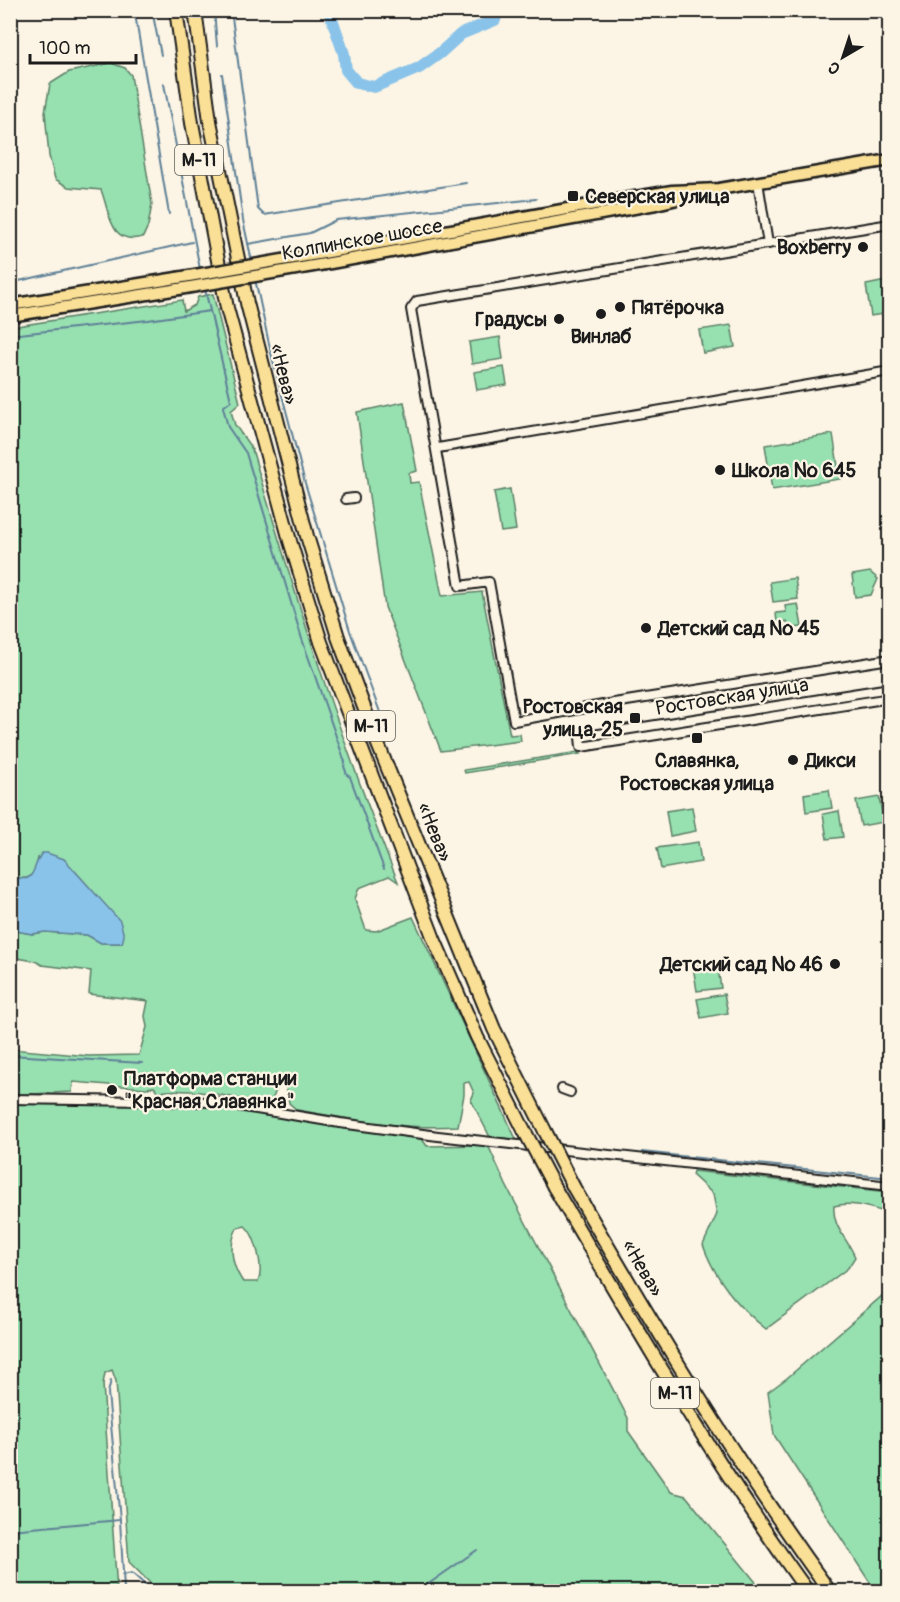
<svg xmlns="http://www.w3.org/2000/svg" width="900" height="1602" font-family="Pangolin,sans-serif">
  <rect width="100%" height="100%" fill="#fcf5e5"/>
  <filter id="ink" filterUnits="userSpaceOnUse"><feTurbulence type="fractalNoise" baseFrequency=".0167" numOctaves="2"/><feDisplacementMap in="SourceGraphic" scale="12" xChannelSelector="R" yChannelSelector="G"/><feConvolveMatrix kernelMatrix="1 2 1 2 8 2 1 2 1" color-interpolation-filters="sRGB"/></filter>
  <g filter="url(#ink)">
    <g fill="#97e0b0" stroke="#5a7e66" stroke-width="1.5" fill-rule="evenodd">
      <path d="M111 63 125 68 131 75 152 204 148 226 143 237C109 246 110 212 101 190L68 187 55 179 49 156 45 112 50 84 69 72Z"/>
      <path d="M886 281 889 313 871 316 866 285Z"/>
      <path d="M213 294 240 403 231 411 235 425 252 449C295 596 340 740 398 882L389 876 359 888 355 899 366 930 376 931 413 917 516 1139 490 1137 471 1100 474 1093 469 1082 464 1083V1095L458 1126C404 1130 350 1119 297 1110L289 1103 286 1086 279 1083 270 1105C239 1099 189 1086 158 1092L154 1087 146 1088 73 1082 72 1092 11 1095V1049L89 1056 139 1055 147 1027 145 1016 148 1001 89 994 91 971 42 965 35 961 11 957V930L32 934 45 932 87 935 101 943H122L95 894 70 866 38 858C35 876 29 883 11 875V327L182 300 184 311 195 305 198 297Z"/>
      <path d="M731 325 735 347 703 353 699 330Z"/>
      <path d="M500 337 503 359 472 364 469 342Z"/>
      <path d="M504 367 507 385 477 390 474 372Z"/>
      <path d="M404 402 417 471 409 473 410 483 419 482 442 596 482 592 510 735 520 734 521 741 441 751 385 607 357 412Z"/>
      <path d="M833 434 840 479 772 490 765 445Z"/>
      <path d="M510 489 516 530 501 532 494 492Z"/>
      <path d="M870 572 878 579 871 595 855 597 852 575Z"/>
      <path d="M795 578 798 599 773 602 770 582Z"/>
      <path d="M798 604 802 627 789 628 787 621 777 623 776 613 786 612 785 606Z"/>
      <path d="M578 752 580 754 465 773 464 770Z"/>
      <path d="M829 790 832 808 806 812 804 794Z"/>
      <path d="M879 797 884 822 861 826 856 801Z"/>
      <path d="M692 807 696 831 670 836 666 811Z"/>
      <path d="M839 811 843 837 827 839 823 814Z"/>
      <path d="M698 842 701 862 661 869 657 848Z"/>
      <path d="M717 962 721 988 697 991 693 966Z"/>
      <path d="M724 994 728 1013 701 1018 697 999Z"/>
      <path d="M11 1104 215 1106 422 1139 427 1146 488 1145 506 1185 628 1418V1431L671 1492 686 1496 763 1591H158L129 1562 116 1381 112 1370 105 1373 103 1384 117 1591 11 1592ZM245 1226C256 1235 264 1269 258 1282H243C232 1266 228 1246 237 1228Z"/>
      <path d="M693 1171 889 1192V1216L888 1213C870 1208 852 1201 834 1206 832 1227 848 1239 855 1257L848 1268 766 1329C737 1306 715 1279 703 1245L717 1214 713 1194 692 1175Z"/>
      <path d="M889 1290 890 1591 876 1592 774 1435 768 1392 787 1378Z"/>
    </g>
    <path fill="#8ac3e9" stroke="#5e8097" stroke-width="1.5" d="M42 853H47L64 859 120 921 124 936 122 943H101L87 935 45 932 32 934 11 930V875C37 887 31 867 42 853Z"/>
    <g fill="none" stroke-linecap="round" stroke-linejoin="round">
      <g stroke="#5e8097" stroke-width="2">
        <path d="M118 10 119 16 135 14 169 214"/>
        <path d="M152 10 161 55"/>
        <path d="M214 10 217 46"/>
        <path d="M231 10 258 209 264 215 466 183"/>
        <path d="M222 74 243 220 252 262"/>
        <path d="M164 84 200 269"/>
        <path d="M248 244 310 233 336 220 536 199"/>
        <path d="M255 279 271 353 305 483 350 631 391 742"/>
        <path d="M10 283 192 242"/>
        <path d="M205 289 231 401 223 407 228 427 246 453 302 639 345 762 344 766 347 775 350 777 384 869"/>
        <path d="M10 335 148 320 210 311"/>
        <path d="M10 1055 142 1063"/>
        <path d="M642 1152 890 1178"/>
        <path d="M10 1530 120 1520"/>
        <path d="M122 1575 132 1573 153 1592"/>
        <path d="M90 1592 124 1589 120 1520 108 1393 111 1380"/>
        <path d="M417 1592 477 1550"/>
      </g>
      <path stroke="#8ac3e9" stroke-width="12" d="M329 10 344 54 346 70 357 83 374 87 419 68 440 53 461 34 495 20 498 10"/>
      <defs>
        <g id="minor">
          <path d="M758 182 768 244"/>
          <path d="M890 224 417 301 411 309 460 586 489 582 514 721 614 703 890 659"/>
          <path d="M438 448 890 371"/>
          <path d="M346 499 354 498"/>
          <path d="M890 688 580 737 581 747 890 698"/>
          <path d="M562 1089 570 1092"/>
          <path d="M10 1099 214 1102 340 1123 438 1136 890 1186"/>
        </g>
        <g id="major">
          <path d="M323 253 623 199 672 191 719 189 890 160"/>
          <path d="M325 264 656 204 695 195"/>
          <path d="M10 305 177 278"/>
          <path d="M10 316 179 289"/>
        </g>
        <g id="highway">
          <path d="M176 10 192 123 227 308 290 541 321 642 434 939 477 1037 524 1130"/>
          <path d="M195 10 210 121 247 303 307 536 338 637 375 737 494 1029 545 1131"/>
          <path d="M554 1187C634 1324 714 1462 808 1592"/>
          <path d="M574 1188C654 1327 736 1463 830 1592"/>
        </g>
      </defs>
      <use href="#minor" stroke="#1c1c1c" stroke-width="12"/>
      <use href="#major" stroke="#1c1c1c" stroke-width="15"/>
      <use href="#highway" stroke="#1c1c1c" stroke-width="16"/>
      <use href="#minor" stroke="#fcf5e5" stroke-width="8"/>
      <use href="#major" stroke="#fadf96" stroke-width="10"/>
      <use href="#highway" stroke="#fadf96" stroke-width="12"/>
      <defs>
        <g id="major-bridge">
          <path d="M177 278 323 253"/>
          <path d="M179 289 325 264"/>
        </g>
        <g id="highway-bridge">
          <path d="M524 1130 554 1187"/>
          <path d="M545 1131 574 1188"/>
        </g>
      </defs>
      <use href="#major-bridge" stroke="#1c1c1c" stroke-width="15" stroke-linecap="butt"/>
      <use href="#highway-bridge" stroke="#1c1c1c" stroke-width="16" stroke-linecap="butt"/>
      <use href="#major-bridge" stroke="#fadf96" stroke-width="10"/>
      <use href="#highway-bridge" stroke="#fadf96" stroke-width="12"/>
    </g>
  </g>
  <g fill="#1c1c1c" stroke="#fcf5e5" stroke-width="2">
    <rect x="567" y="190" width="12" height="12" rx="3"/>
    <circle cx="863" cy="247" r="6"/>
    <circle cx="620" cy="307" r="6"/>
    <circle cx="601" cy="314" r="6"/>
    <circle cx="559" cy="319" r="6"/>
    <circle cx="720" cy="470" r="6"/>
    <circle cx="646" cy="628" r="6"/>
    <rect x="629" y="712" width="12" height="12" rx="3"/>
    <rect x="691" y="732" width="12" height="12" rx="3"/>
    <circle cx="793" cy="760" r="6"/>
    <circle cx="835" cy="964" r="6"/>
    <circle cx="112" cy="1090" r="6"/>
  </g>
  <g text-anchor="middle" stroke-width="4.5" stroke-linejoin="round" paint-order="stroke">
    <g fill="#fcf5e5" stroke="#5f5d58" stroke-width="1.5">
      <rect x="175" y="145" width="48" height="30" rx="4.5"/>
      <rect x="347" y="711" width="48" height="30" rx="4.5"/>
      <rect x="651" y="1378" width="48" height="30" rx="4.5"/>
    </g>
    <g font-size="18" font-weight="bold" fill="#1c1c1c">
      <text x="199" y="166">М-11</text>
      <text x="371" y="732">М-11</text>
      <text x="675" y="1399">М-11</text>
    </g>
    <g font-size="20" font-weight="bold" fill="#1c1c1c" stroke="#fcf5e5" text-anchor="start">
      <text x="585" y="203">Северская улица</text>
      <text x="851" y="254" text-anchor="end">Boxberry</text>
      <text x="632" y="314">Пятёрочка</text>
      <text x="547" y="326" text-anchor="end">Градусы</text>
      <text x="601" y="343" text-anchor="middle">Винлаб</text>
      <text x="732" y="477">Школа № 645</text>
      <text x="658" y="635">Детский сад № 45</text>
      <text x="623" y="713" text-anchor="end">Ростовская<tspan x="623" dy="23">улица, 25</tspan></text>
      <text x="697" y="767" text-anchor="middle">Славянка,<tspan x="697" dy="23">Ростовская улица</tspan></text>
      <text x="805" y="767">Дикси</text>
      <text x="823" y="971" text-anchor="end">Детский сад № 46</text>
      <text x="124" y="1085">Платформа станции<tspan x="124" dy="23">"Красная Славянка"</tspan></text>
    </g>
    <g font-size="20" fill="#1c1c1c" stroke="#fcf5e5">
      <text transform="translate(362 239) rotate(-10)" y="7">Колпинское шоссе</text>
      <text transform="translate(284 374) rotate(76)" y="7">«Нева»</text>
      <text transform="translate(732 696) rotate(-9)" y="7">Ростовская улица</text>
      <text transform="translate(435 832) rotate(68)" y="7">«Нева»</text>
      <text transform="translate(643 1268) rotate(60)" y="7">«Нева»</text>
    </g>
  </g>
  <rect width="900" height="1602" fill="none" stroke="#fcf5e5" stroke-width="36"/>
  <rect x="18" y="18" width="864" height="1566" fill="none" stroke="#1c1c1c" stroke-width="2" filter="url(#ink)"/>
  <g transform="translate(843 57) rotate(219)" stroke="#fcf5e5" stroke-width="4.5" paint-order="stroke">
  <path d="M0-4.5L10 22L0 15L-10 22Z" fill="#1c1c1c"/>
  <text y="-9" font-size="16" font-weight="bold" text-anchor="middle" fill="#1c1c1c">С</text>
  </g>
  <path d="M30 54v9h106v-9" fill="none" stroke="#1c1c1c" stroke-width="3"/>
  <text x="39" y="54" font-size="18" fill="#1c1c1c" stroke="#fcf5e5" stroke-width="4.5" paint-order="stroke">100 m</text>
</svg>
